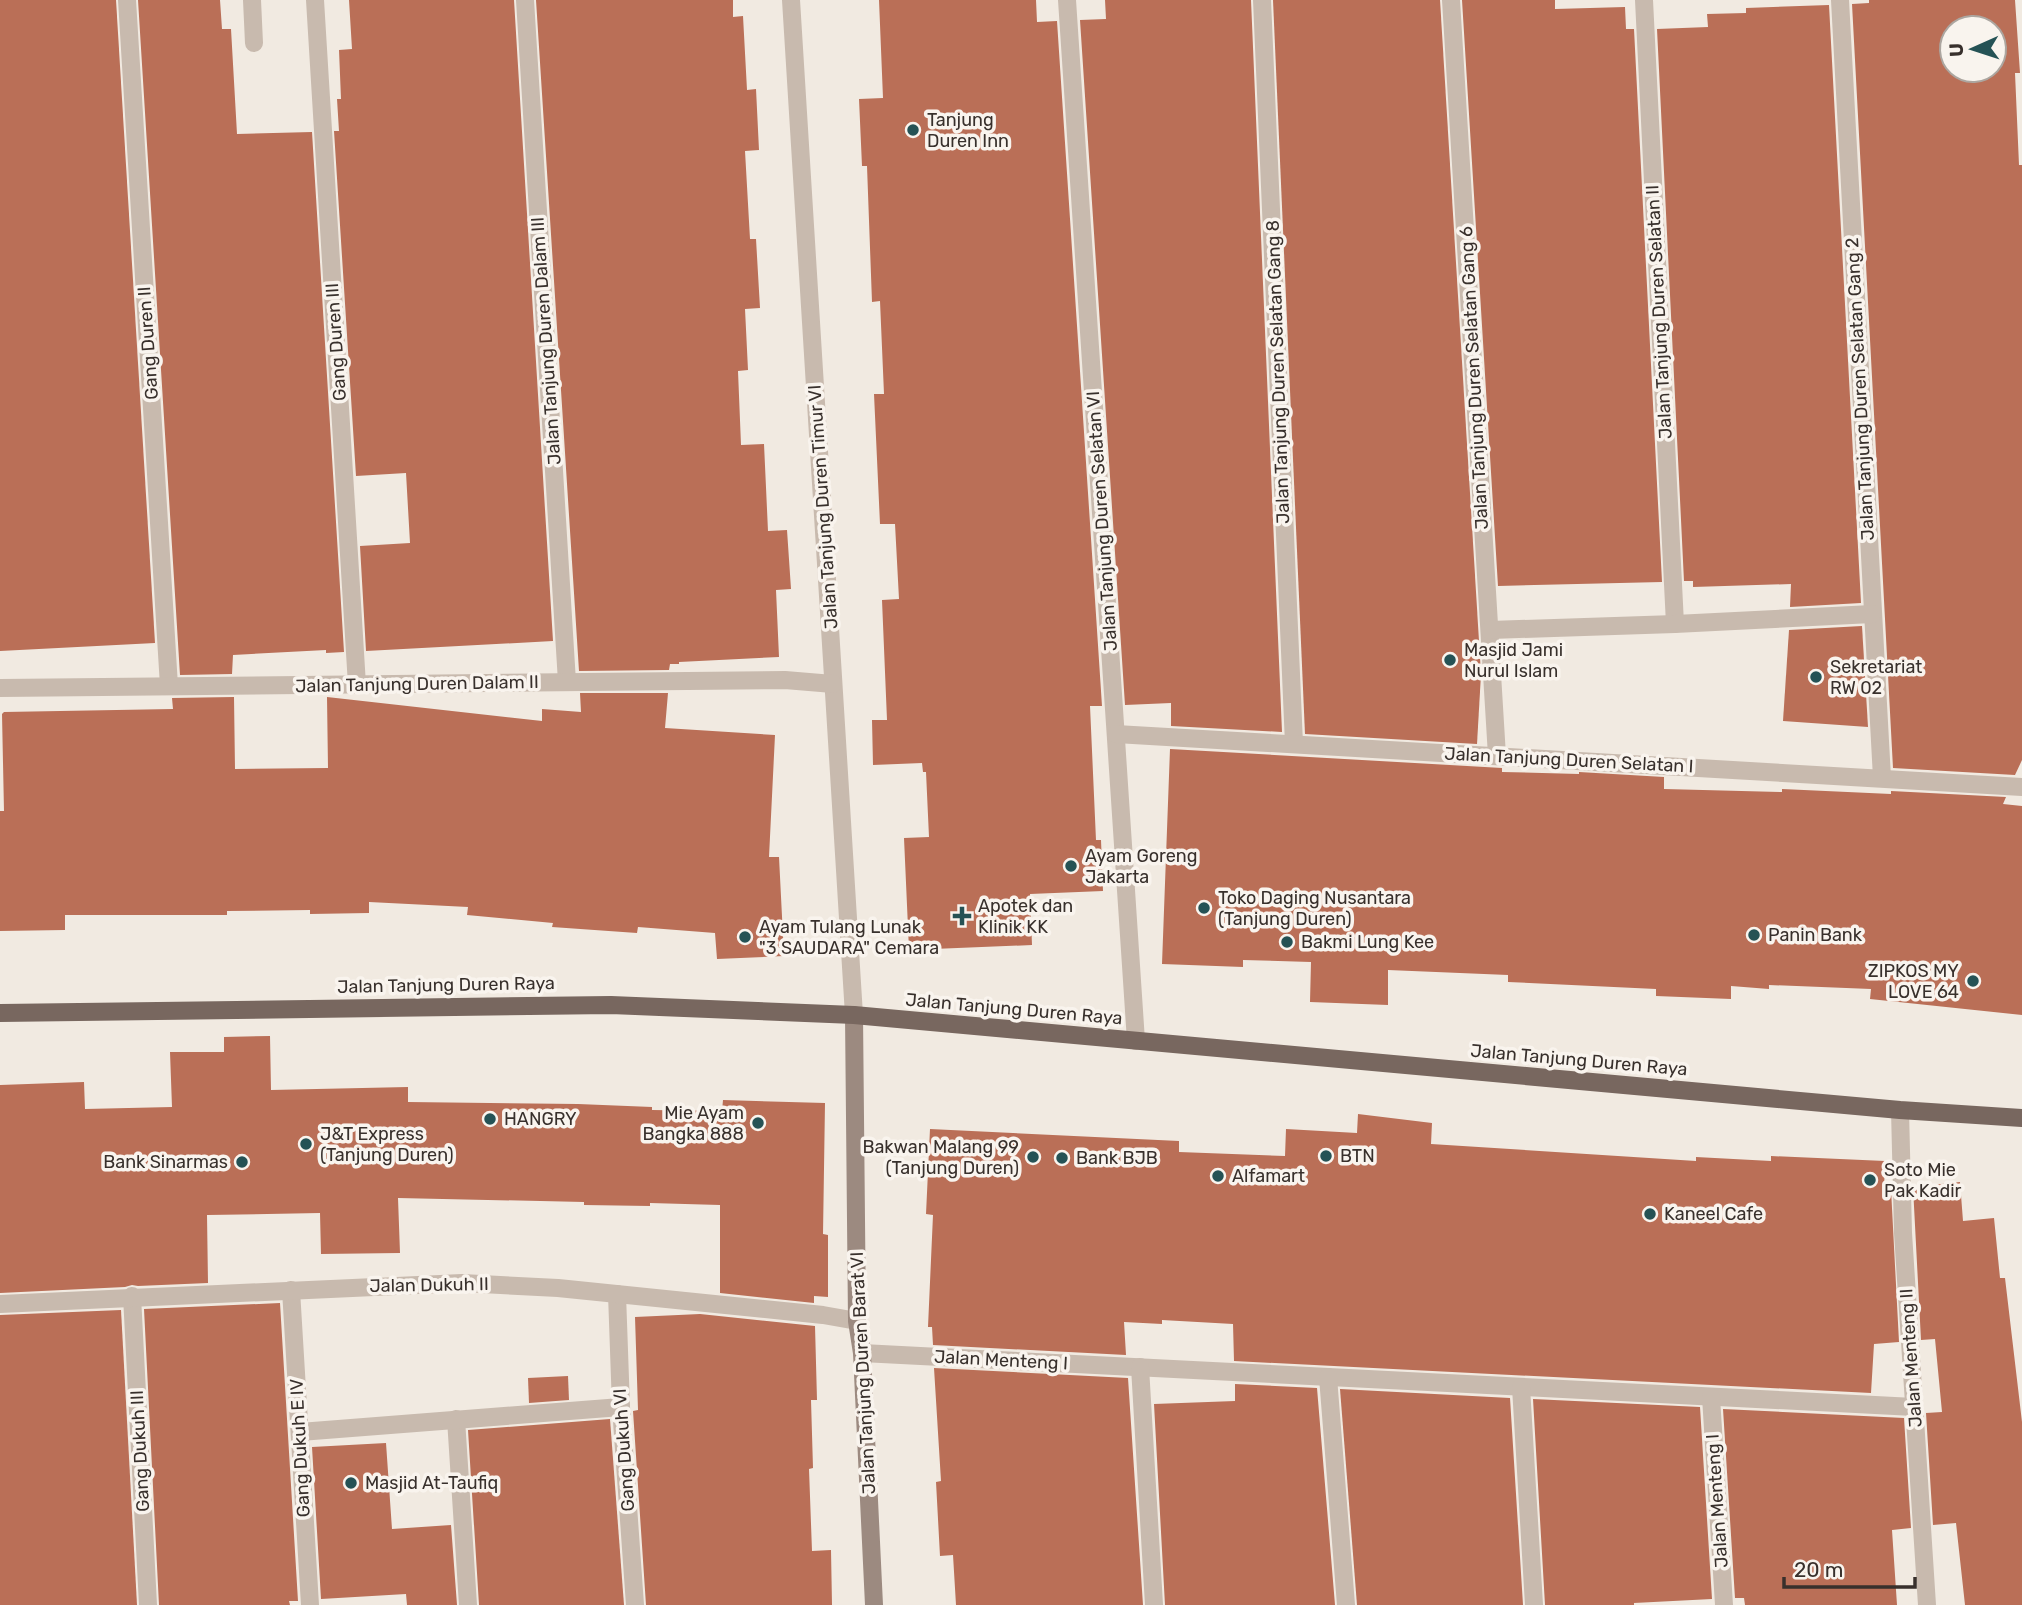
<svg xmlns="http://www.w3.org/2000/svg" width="2022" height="1605" font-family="Rubik,sans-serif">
  <rect width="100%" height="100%" fill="#f1eae1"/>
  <g fill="#ba6f57" fill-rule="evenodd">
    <path d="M0 0H116L155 643 0 651Z"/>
    <path d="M138 0H220L222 29H231L237 134 312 132 344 652 326 653V650L233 655 232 674 180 675Z"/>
    <path d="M349 0H514L553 641 366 651 360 546 410 543 406 473 356 476 334 131H339L337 99H341L339 50 352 49Z"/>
    <path d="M536 0H733V17L743 16 747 90 756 89 759 150 745 151 750 239H756L760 308 745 309 748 370 738 371 741 445 764 444 768 531 787 530 791 589 776 590 779 657 679 662V664H670L669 670 579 671Z"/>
    <path d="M879 0H1036L1037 22 1057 21 1102 706H1090L1096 840H1101L1103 891 1030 894 1032 945 909 950 904 838 929 837 926 772H923L922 763 873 765 872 720H887L882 600 899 599 895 524H880L874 394H884L880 301 872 302 867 166H862L859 99 883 98Z"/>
    <path d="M1105 0H1251L1282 732 1171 726V703L1125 705 1080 20 1106 19Z"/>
    <path d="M1273 0H1440L1481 674 1477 744 1305 734Z"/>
    <path d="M1462 0H1555V9L1625 7 1626 29H1634L1662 582 1498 586Z"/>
    <path d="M1869 0H2015L2020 73H2015L2019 165H2022V760L2015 775 1893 768 1852 4 1869 3ZM1952 28H1994V70H1952Z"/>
    <path d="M1829 5 1861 603 1790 607 1791 584 1693 587V581H1684L1657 29 1708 27 1707 14 1746 13V8Z"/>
    <path d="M1862 626 1868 727 1783 721 1789 630Z"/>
    <path d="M580 693H668L665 728 775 735 769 857H779L784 956 717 959 715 933 638 927 637 933 552 927 553 923 467 915 468 907 369 902V913L310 914V910L227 911V915H65V930L0 931V811H4L2 714 4 712 173 709 172 698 234 697 235 769 328 768 327 697 542 721V709L581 712Z"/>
    <path d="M1170 749 1502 768V772L1579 774V772L1664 777V789L1782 792V789L1891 794V791L2006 797 2003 804 2022 806V1015L1870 999 1871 989 1769 985V989L1731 986V999L1656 996V989L1508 982V975L1388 970V1005L1310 1002 1311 962 1243 960V967L1162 964Z"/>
    <path d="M270 1036 271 1090 408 1087V1102L578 1104 652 1107V1110L722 1111 723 1100 825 1103 823 1234 828 1235V1297L814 1296V1303L720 1293V1205L650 1203V1206L584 1205V1202L398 1198 400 1253 321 1254 320 1213 207 1215 208 1283 138 1286 132 1285 125 1287 0 1293V1085L84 1082 85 1109 172 1107 170 1052H224V1037Z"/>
    <path d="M1358 1114 1432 1123 1431 1144 1696 1161V1157L1771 1161V1156L1885 1161 1884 1190 1891 1189 1899 1342 1874 1344 1871 1393 1234 1361 1233 1324 1162 1320V1324L1124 1322 1126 1355 933 1345 932 1327H928L933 1215 926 1214 930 1129 1179 1141V1152L1285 1156 1286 1129 1357 1133Z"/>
    <path d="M1960 1182 1963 1221 1994 1218 2000 1278H2005L2022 1422V1605H1965L1956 1523 1933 1525 1926 1413 1942 1412 1935 1339 1921 1340 1913 1187Z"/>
    <path d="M280 1303 298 1601H289L290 1605H159L144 1309Z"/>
    <path d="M121 1310 137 1605H0V1315Z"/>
    <path d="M700 1314 815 1326 817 1400H811L813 1468 809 1469 812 1551 831 1550 832 1605H646L633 1411 638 1410 635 1317Z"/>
    <path d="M934 1368 1128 1378 1143 1605H956L953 1555 940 1556 936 1482 941 1481Z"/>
    <path d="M568 1376 569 1400 529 1403 528 1378Z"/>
    <path d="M1235 1384 1317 1388 1335 1605H1165L1154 1404 1235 1401Z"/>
    <path d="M1340 1389 1510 1398 1523 1605H1357Z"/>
    <path d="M1533 1399 1700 1407 1712 1599 1634 1603V1605H1545Z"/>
    <path d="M1723 1409 1904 1418 1911 1528 1892 1530 1897 1605H1745L1744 1598H1735Z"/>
    <path d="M610 1419 624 1605H479L468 1430Z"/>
    <path d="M386 1443 392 1529 451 1525 457 1605H407L406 1594 321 1599 312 1447Z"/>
  </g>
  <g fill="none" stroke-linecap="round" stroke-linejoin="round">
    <path stroke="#c8baae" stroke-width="18" d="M252 0 254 43"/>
    <g stroke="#c8baae" stroke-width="18">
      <path d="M127 0 169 686"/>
      <path d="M315 0 357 685"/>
      <path d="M525 0 567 682"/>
      <path d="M791 0 854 1015"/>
      <path d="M1067 0 1136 1041"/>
      <path d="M1262 0 1294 744"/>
      <path d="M1451 0 1497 756"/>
      <path d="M1644 0 1675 624"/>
      <path d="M1840 0 1882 778"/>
      <path d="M1490 630 1675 624 1872 614"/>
      <path d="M0 688 785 680 833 684"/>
      <path d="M1116 734 2022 787"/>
      <path d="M1900 1110 1903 1233 1927 1605"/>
      <path d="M291 1290 310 1605"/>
      <path d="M617 1294 621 1407 635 1605"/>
      <path d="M132 1296 148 1605"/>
      <path d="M0 1304 462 1283 558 1288 823 1315 857 1321"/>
      <path d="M862 1353 1914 1407"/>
      <path d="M1140 1367 1154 1605"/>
      <path d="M1328 1377 1346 1605"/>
      <path d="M1521 1387 1534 1605"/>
      <path d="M1711 1397 1724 1605"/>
      <path d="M456 1419 468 1605"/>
      <path d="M300 1432 621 1407"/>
    </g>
    <path stroke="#9c8a80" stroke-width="18" d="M854 1015 857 1321 862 1353 874 1605"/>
    <path stroke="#78675f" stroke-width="18" d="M0 1013 611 1005 854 1015 1900 1110 2022 1118"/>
  </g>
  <g fill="#255255" stroke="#f9f4ee" stroke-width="2.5">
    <circle cx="913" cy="130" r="7"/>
    <circle cx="1450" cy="660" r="7"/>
    <circle cx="1816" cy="677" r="7"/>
    <circle cx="1071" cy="866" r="7"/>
    <circle cx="1204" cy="908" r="7"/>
    <path d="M958.5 905.5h7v7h7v7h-7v7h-7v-7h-7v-7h7z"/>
    <circle cx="1754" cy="935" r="7"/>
    <circle cx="745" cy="937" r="7"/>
    <circle cx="1287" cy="942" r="7"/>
    <circle cx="1973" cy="981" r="7"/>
    <circle cx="490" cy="1119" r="7"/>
    <circle cx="758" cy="1123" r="7"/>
    <circle cx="306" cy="1144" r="7"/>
    <circle cx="1326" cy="1156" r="7"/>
    <circle cx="1033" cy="1157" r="7"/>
    <circle cx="1062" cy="1158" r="7"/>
    <circle cx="242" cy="1162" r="7"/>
    <circle cx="1218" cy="1176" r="7"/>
    <circle cx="1870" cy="1180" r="7"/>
    <circle cx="1650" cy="1214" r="7"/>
    <circle cx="351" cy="1483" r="7"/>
  </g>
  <g text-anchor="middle" stroke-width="7" stroke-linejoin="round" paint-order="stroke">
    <g font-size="18" fill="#38302c" stroke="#f9f4ee" text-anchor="start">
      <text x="927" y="126">Tanjung<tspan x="927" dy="21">Duren Inn</tspan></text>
      <text x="1464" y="656">Masjid Jami<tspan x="1464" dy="21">Nurul Islam</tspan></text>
      <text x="1830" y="673">Sekretariat<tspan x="1830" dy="21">RW 02</tspan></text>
      <text x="1085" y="862">Ayam Goreng<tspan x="1085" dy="21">Jakarta</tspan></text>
      <text x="1218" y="904">Toko Daging Nusantara<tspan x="1218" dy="21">(Tanjung Duren)</tspan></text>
      <text x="978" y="912">Apotek dan<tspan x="978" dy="21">Klinik KK</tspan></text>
      <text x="759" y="933">Ayam Tulang Lunak<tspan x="759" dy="21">"3 SAUDARA" Cemara</tspan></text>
      <text x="1768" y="941">Panin Bank</text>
      <text x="1301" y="948">Bakmi Lung Kee</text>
      <text x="1959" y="977" text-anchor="end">ZIPKOS MY<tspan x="1959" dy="21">LOVE 64</tspan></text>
      <text x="744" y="1119" text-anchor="end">Mie Ayam<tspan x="744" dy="21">Bangka 888</tspan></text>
      <text x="504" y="1125">HANGRY</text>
      <text x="320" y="1140">J&amp;T Express<tspan x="320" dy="21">(Tanjung Duren)</tspan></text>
      <text x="1019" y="1153" text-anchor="end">Bakwan Malang 99<tspan x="1019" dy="21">(Tanjung Duren)</tspan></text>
      <text x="1340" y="1162">BTN</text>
      <text x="1076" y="1164">Bank BJB</text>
      <text x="228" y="1168" text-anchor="end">Bank Sinarmas</text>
      <text x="1884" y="1176">Soto Mie<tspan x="1884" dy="21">Pak Kadir</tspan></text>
      <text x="1232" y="1182">Alfamart</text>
      <text x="1664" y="1220">Kaneel Cafe</text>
      <text x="365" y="1489">Masjid At-Taufiq</text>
    </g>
    <g font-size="18" fill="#38302c" stroke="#f9f4ee">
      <text transform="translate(1659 312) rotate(-93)" y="6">Jalan Tanjung Duren Selatan II</text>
      <text transform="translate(546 341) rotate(-94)" y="6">Jalan Tanjung Duren Dalam III</text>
      <text transform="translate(336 342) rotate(-94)" y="6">Gang Duren III</text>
      <text transform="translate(148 343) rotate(-94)" y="6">Gang Duren II</text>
      <text transform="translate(1278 372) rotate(-92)" y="6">Jalan Tanjung Duren Selatan Gang 8</text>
      <text transform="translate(1474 378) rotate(-93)" y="6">Jalan Tanjung Duren Selatan Gang 6</text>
      <text transform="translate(1860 389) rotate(-93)" y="6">Jalan Tanjung Duren Selatan Gang 2</text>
      <text transform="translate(823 507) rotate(-94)" y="6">Jalan Tanjung Duren Timur VI</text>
      <text transform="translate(1102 521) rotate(-94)" y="6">Jalan Tanjung Duren Selatan VI</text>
      <text transform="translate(417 684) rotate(-1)" y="6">Jalan Tanjung Duren Dalam II</text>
      <text transform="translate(1569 760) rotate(3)" y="6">Jalan Tanjung Duren Selatan I</text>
      <text transform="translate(446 985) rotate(-1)" y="6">Jalan Tanjung Duren Raya</text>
      <text transform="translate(1014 1009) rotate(5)" y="6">Jalan Tanjung Duren Raya</text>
      <text transform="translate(1579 1060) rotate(5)" y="6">Jalan Tanjung Duren Raya</text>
      <text transform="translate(429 1285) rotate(-1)" y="6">Jalan Dukuh II</text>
      <text transform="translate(1911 1358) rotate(-94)" y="6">Jalan Menteng II</text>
      <text transform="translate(1001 1360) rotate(3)" y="6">Jalan Menteng I</text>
      <text transform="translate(863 1373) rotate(-93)" y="6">Jalan Tanjung Duren Barat VI</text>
      <text transform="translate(300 1448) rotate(-93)" y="6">Gang Dukuh E IV</text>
      <text transform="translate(624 1450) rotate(-94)" y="6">Gang Dukuh VI</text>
      <text transform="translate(140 1451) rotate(-93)" y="6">Gang Dukuh III</text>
      <text transform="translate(1717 1501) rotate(-94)" y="6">Jalan Menteng I</text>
    </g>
  </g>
  <g transform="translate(1973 49) rotate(267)"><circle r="33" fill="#f9f4ee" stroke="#aca6a0" stroke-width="2"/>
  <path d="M0-5L12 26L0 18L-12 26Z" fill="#255255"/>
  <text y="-10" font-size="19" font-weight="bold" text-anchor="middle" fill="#38302c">U</text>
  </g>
  <path d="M1784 1577v10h131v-10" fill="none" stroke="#38302c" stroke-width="3.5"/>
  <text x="1794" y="1577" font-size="21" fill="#38302c" stroke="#f9f4ee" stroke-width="5" paint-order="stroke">20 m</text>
</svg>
